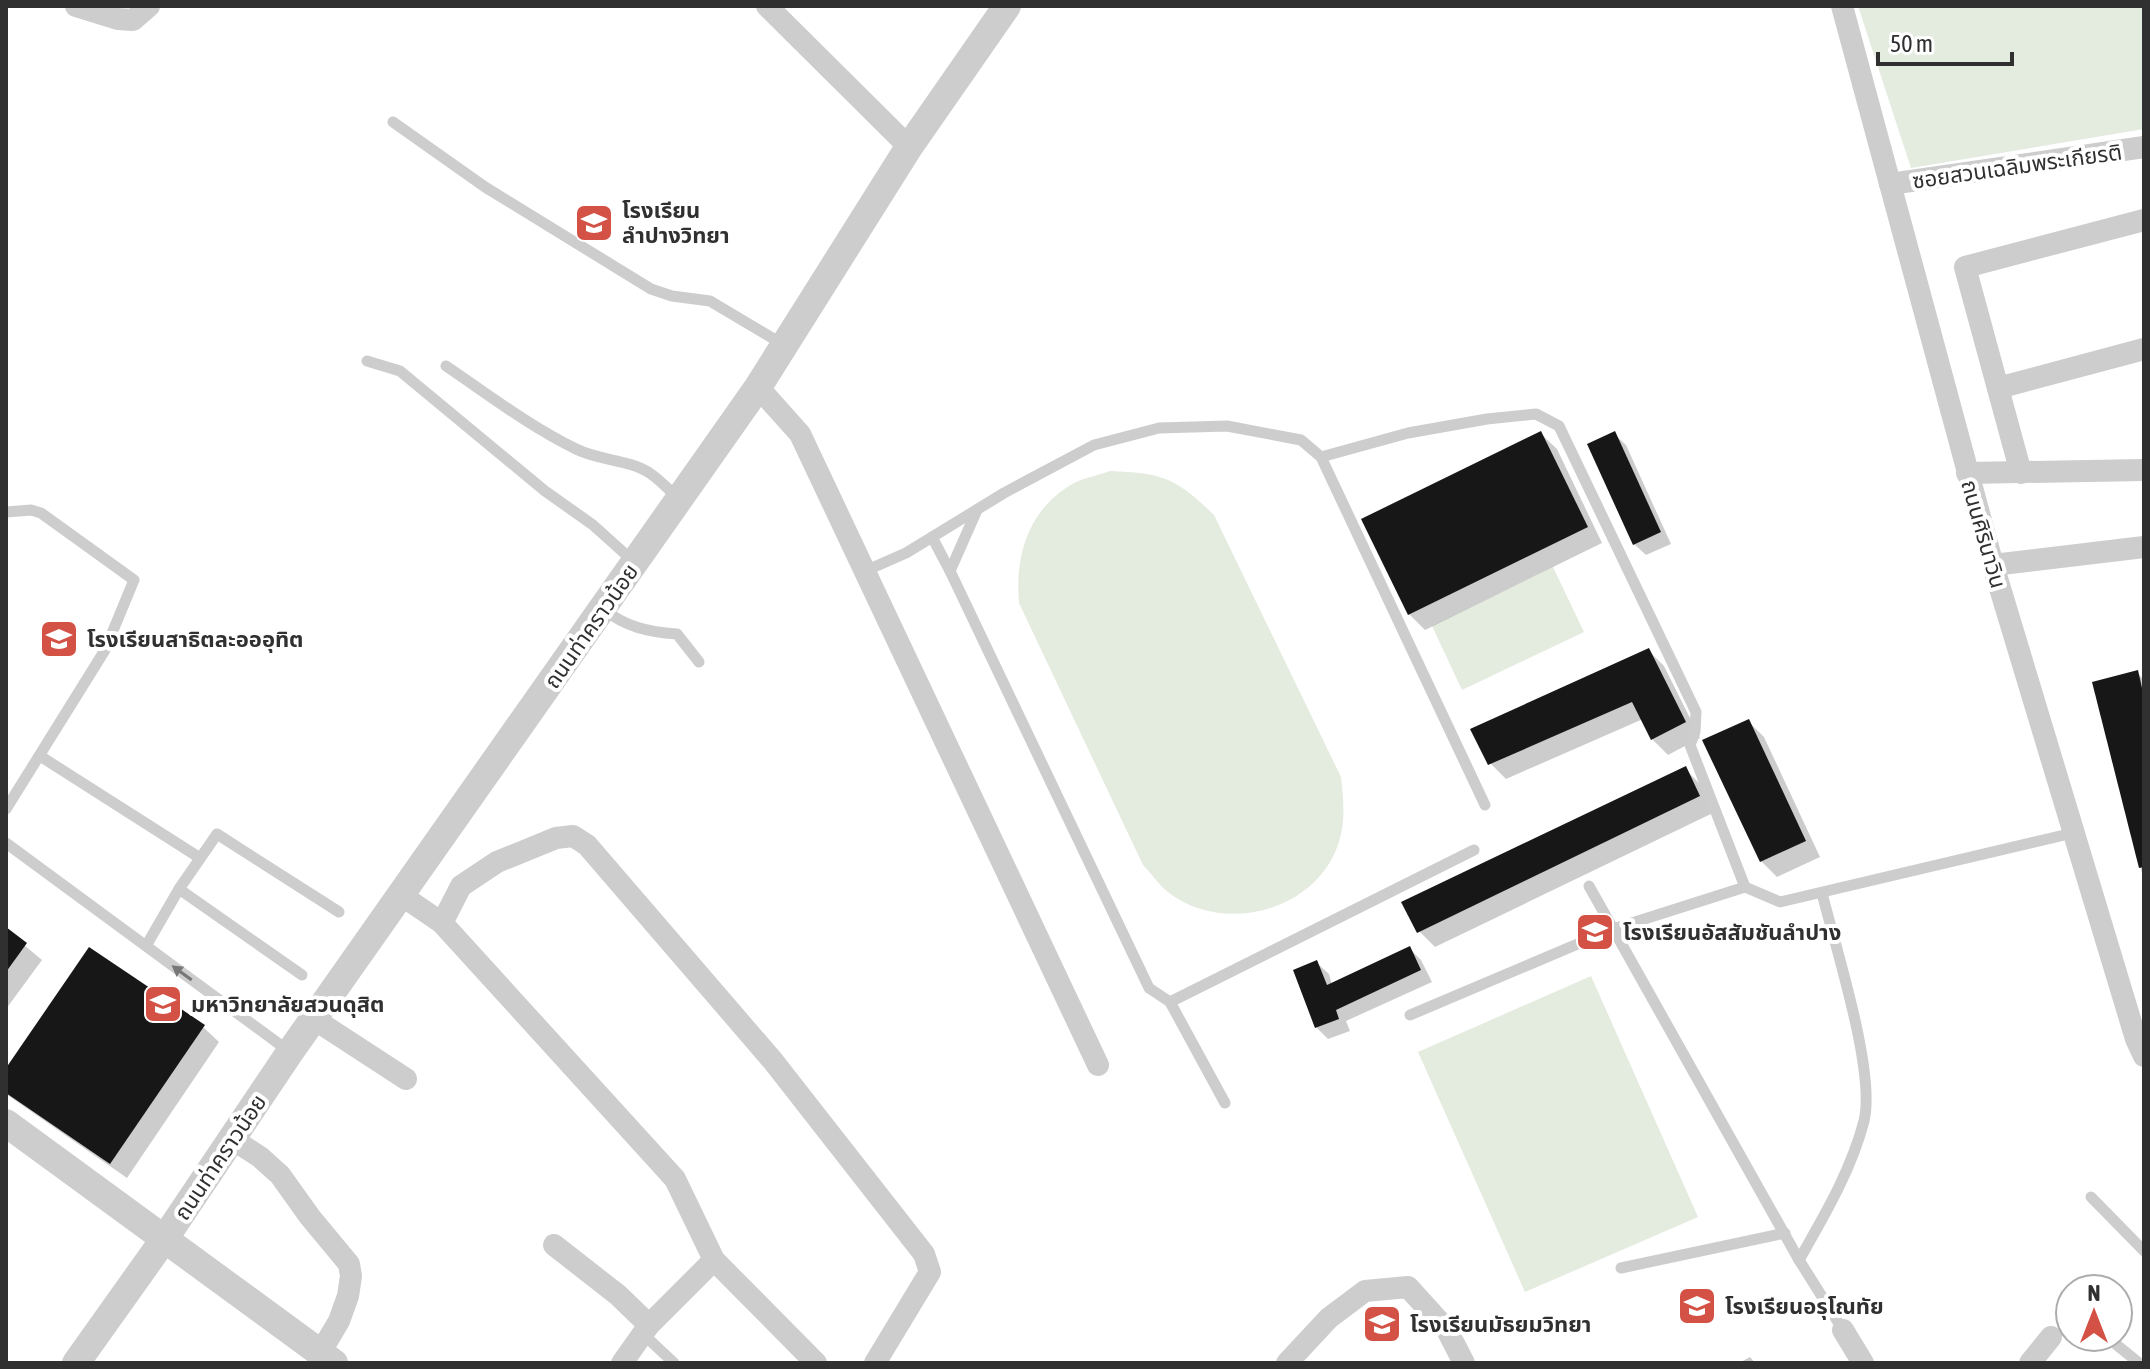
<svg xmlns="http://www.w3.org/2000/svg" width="2150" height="1369" font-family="'Asap Condensed','Noto Sans Thai',sans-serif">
  <rect width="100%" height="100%" fill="#fff"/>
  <g fill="#e4ebdf">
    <path d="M1858 6H2144V129L1911 168Z"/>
    <path d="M1110 471C1163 473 1176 478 1214 515L1341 777C1344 802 1346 826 1336 850 1310 913 1221 934 1168 892 1159 885 1151 873 1143 865L1019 603C1015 555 1028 509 1074 483 1084 478 1099 475 1110 471Z"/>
    <path d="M1553 567 1584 632 1462 690 1432 626Z"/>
    <path d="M1591 976 1698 1217 1525 1292 1418 1052Z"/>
  </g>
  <g fill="#0003">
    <path d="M1541 434 1557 449 1602 543 1425 630 1409 614Z"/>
    <path d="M1614 434 1626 445 1671 544 1646 555 1634 544Z"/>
    <path d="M1648 650 1664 666 1700 738 1668 755 1652 739 1643 719 1506 779 1490 763Z"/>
    <path d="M2137 673 2144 680V881L2095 683Z"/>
    <path d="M1748 721 1764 737 1820 857 1777 877 1761 861Z"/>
    <path d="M1685 769 1701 785 1715 812 1435 947 1419 931Z"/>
    <path d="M6 930 42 960 6 1009Z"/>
    <path d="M1410 949 1421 960 1432 982 1346 1021 1350 1031 1328 1039 1316 1027 1317 963 1329 974 1332 985Z"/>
    <path d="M203 1027 219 1042 127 1178 6 1094V1072Z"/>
    <path d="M1750 1357 1755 1363H1739Z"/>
  </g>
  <g fill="#171717">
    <path d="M1541 431 1588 527 1408 615 1361 519Z"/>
    <path d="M1615 431 1661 532 1633 545 1587 444Z"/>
    <path d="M1649 648 1686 722 1651 740 1632 702 1488 765 1470 729Z"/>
    <path d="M2138 670 2144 697V867L2139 868 2092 682Z"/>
    <path d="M1749 719 1806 841 1760 862 1702 740Z"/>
    <path d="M1686 766 1700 796 1417 933 1401 902Z"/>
    <path d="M6 927 27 943 6 972Z"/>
    <path d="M1410 946 1421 970 1336 1010 1339 1019 1315 1028 1293 970 1317 960 1327 985Z"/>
    <path d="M89 947 205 1025 110 1164 6 1093V1068Z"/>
  </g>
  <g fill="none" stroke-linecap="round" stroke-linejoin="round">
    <g stroke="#cdcdcd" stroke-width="11">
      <path d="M393 122 485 187 651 289 672 296 710 301 784 345"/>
      <path d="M367 361 400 371 545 491 593 525 633 561"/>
      <path d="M446 366C489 395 529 426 576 449 600 461 629 459 651 474 661 481 670 491 679 499"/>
      <path d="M1321 457 1408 433 1487 419 1536 414 1559 426 1696 712 1695 732 1690 745 1745 887"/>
      <path d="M977 510 950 571 1149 988 1170 1002 1225 1103"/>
      <path d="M6 512 31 510 41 513 134 580 105 650 6 809"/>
      <path d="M932 537 950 571"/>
      <path d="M865 571 906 553 1004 493 1094 445 1159 428 1227 426 1301 440 1321 457 1485 805"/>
      <path d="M603 609C626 627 648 632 677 634L699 662"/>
      <path d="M40 756 200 858"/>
      <path d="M6 843 290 1052"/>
      <path d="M1589 886 1799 1260 1843 1330"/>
      <path d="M179 889 302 975"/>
      <path d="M146 946 179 889 217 834 339 912"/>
      <path d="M1170 1002 1474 850"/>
      <path d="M1410 1015 1613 929 1745 887 1780 902 2073 833"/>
      <path d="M2091 1197 2144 1251"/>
      <path d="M1799 1260C1824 1216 1851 1171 1864 1121 1876 1072 1835 946 1822 893"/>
      <path d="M1621 1268 1785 1233"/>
      <path d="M642 1333 674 1363"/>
      <path d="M2107 1337 2139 1363"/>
    </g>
    <g stroke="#cdcdcd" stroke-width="22">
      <path d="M76 6 118 19 133 20 149 6"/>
      <path d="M767 6 909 147"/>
      <path d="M1842 6 1993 565 2136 1039 2144 1056"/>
      <path d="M1890 184 2144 147"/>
      <path d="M758 387 800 434 1098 1065"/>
      <path d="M1998 388 2144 349"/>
      <path d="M1967 473 2144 470"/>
      <path d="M2021 473 1965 267 2144 220"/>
      <path d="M1993 565 2144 547"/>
      <path d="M401 895 442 923 461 886 497 862 556 838 573 836 587 845 773 1061 924 1254 930 1272 875 1363"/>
      <path d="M442 923 675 1179 714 1260 816 1363"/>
      <path d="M314 1019 406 1079"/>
      <path d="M232 1139 260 1157 280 1175 310 1217 349 1264 351 1276 348 1296 339 1321 320 1353"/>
      <path d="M554 1245 618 1295 649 1325"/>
      <path d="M1843 1330 1863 1363"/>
      <path d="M622 1363 649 1325 714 1260"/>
      <path d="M1287 1363 1329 1318 1365 1291 1408 1287 1447 1330 1464 1363"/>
      <path d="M2030 1363 2051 1337"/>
    </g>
    <g stroke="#cdcdcd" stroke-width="28">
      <path d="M6 1123 334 1363"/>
      <path d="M76 1363 165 1238 290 1052 758 387 909 147 1007 6"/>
    </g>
  </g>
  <defs><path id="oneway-solid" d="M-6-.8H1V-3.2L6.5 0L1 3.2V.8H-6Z" transform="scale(2)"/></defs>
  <use fill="#777" href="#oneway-solid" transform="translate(182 973) rotate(-144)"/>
  <defs>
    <symbol id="school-square" viewBox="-11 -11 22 22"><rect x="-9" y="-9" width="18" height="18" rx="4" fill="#d35145" stroke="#fff"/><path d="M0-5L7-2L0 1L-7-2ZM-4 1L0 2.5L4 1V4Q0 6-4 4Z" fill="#fff"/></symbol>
    <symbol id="university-square" viewBox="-11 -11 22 22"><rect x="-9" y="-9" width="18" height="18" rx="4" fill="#d35145" stroke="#fff"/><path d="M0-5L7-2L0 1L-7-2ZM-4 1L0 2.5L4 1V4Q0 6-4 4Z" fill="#fff"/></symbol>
  </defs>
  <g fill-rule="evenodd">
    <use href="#school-square" x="572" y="201" width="44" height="44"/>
    <use href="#school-square" x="37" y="617" width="44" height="44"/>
    <use href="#school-square" x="1573" y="910" width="44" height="44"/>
    <use href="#university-square" x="141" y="982" width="44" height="44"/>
    <use href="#school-square" x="1675" y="1284" width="44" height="44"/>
    <use href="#school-square" x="1360" y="1302" width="44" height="44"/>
  </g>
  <g text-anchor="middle" stroke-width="8" stroke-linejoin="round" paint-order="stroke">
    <g font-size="22" fill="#303030" stroke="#fff">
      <text transform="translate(2017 166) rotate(-8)" y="8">ซอยสวนเฉลิมพระเกียรติ</text>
      <text transform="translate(1984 534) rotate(74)" y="8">ถนนศิรินาวิน</text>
      <text transform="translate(591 626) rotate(-55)" y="8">ถนนท่าคราวน้อย</text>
      <text transform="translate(220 1157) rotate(-56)" y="8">ถนนท่าคราวน้อย</text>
    </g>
    <g font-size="22" font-weight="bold" fill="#303030" stroke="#fff" text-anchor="start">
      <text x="622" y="218">โรงเรียน<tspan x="622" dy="25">ลำปางวิทยา</tspan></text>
      <text x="87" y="647">โรงเรียนสาธิตละอออุทิต</text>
      <text x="1623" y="940">โรงเรียนอัสสัมชันลำปาง</text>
      <text x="191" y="1012">มหาวิทยาลัยสวนดุสิต</text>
      <text x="1725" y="1314">โรงเรียนอรุโณทัย</text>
      <text x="1410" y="1332">โรงเรียนมัธยมวิทยา</text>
    </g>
  </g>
  <rect width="2150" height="1369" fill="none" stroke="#303030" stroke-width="16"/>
  <g transform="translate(2094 1313)"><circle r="38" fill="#ffffff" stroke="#acacac" stroke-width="2"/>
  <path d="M0-6L14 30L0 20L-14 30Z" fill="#d35145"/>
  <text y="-12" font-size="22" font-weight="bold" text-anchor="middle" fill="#303030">N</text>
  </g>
  <path d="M1878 52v12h134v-12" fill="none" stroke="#303030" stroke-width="4"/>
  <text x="1890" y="52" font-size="24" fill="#303030" stroke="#ffffff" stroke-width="6" paint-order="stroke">50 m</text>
</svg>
